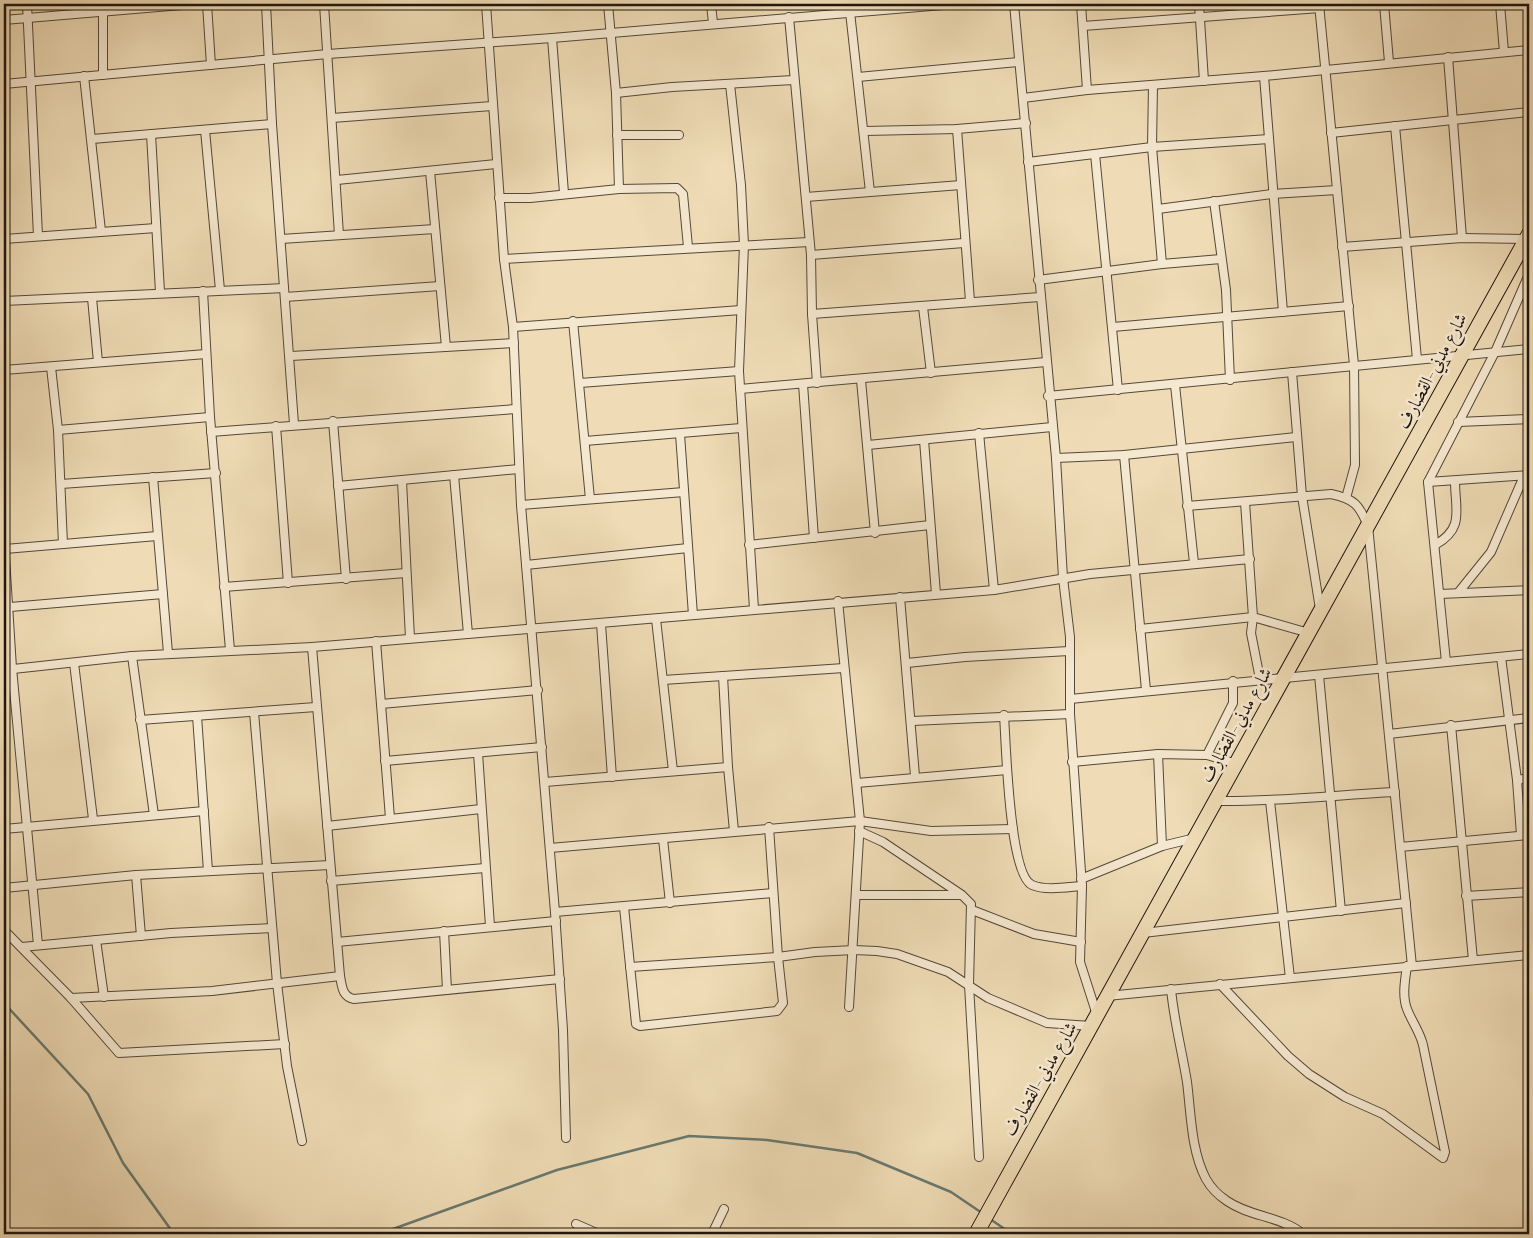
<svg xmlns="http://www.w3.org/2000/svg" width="1533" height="1238" font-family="'IM FELL French Canon',Amiri,serif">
  <rect width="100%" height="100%" fill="#efdcb6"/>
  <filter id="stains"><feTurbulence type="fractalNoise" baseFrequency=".004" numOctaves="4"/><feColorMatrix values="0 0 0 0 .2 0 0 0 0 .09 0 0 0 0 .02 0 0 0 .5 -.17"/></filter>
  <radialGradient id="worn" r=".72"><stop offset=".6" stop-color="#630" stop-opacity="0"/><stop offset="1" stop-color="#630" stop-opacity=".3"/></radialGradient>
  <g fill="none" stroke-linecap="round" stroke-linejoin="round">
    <g stroke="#69796f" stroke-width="2.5">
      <path d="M4 1003 88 1094 123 1163 174 1234"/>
      <path d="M990 1219 1012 1234"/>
      <path d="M379 1234 557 1170 689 1136 767 1140 857 1153 951 1192 982 1213"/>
    </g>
    <defs>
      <g id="street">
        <path d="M27 4 38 236"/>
        <path d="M207 4 211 65"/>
        <path d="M266 4 272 124 294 424"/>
        <path d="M324 4 339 235"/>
        <path d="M486 4 504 259 513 327 521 505 555 912 563 1030 566 1138"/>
        <path d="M608 4 616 93 619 189"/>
        <path d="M711 4 713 23"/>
        <path d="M1081 4 1087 90"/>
        <path d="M1199 4 1204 81"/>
        <path d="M1319 4 1354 365 1355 465 1346 498"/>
        <path d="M1384 4 1389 62"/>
        <path d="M1500 4 1504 52"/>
        <path d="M103 11V75"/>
        <path d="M850 12 870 192"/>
        <path d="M789 17 811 255 812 314 817 383"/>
        <path d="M4 20 194 4"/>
        <path d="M1083 26 1320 8"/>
        <path d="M552 38 564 193"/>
        <path d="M1448 57 1462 238"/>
        <path d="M84 76 101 231"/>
        <path d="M1264 76 1283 312"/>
        <path d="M858 77 1019 62"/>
        <path d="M4 84 328 54 552 38 955 4"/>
        <path d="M730 84 741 185 744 245 739 371 754 609"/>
        <path d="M1153 85 1152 147 1162 264"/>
        <path d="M616 93 672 87 794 80"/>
        <path d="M1023 98 1087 90 1264 76 1529 50"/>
        <path d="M332 118 492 106"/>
        <path d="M1395 126 1417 359"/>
        <path d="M957 129 970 301"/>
        <path d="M205 130 220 290"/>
        <path d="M865 131 957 129 1026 123"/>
        <path d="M1331 133 1529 112"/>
        <path d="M151 134 160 292"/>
        <path d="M617 135H679"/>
        <path d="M92 139 272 124"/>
        <path d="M1095 154 1118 390"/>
        <path d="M1028 162 1152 147 1269 139"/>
        <path d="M430 171 446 347"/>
        <path d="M337 180 496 164"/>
        <path d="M806 197 961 185"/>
        <path d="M499 198H530L619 189 677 188 683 194 688 247"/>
        <path d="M1214 201 1226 290 1230 380"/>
        <path d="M1158 209 1272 194 1337 190"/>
        <path d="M4 239 156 228"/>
        <path d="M281 239 435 229"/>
        <path d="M1342 247 1462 238 1526 239"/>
        <path d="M811 255 964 243"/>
        <path d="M504 259 809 242"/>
        <path d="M1038 280 1162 264 1221 259"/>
        <path d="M203 291 210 417 230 650"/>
        <path d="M285 297 440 286"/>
        <path d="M92 298 98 362"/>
        <path d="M4 301 284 288"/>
        <path d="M923 307 931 373"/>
        <path d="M812 314 1040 297"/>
        <path d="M573 321 590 499"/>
        <path d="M513 327 741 310"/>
        <path d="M1113 327 1349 306"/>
        <path d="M291 356 514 343"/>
        <path d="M51 367 58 430 63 544"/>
        <path d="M4 370 206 354"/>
        <path d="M1292 372 1302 496 1320 609"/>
        <path d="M861 380 875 533"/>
        <path d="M580 383 739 371"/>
        <path d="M803 384 814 538"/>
        <path d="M1175 385 1194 563"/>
        <path d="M740 389 1046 362"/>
        <path d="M1048 396 1529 349"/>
        <path d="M333 421 346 579"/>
        <path d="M1458 422 1529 419"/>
        <path d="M276 426 288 583"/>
        <path d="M58 430 210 417"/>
        <path d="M211 432 516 409"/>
        <path d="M979 433 994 590"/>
        <path d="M680 434 693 615"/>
        <path d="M924 440 936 594"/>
        <path d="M585 441 741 428"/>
        <path d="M868 445 1052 427"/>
        <path d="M1124 455 1146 690"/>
        <path d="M1056 458 1124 455 1296 437"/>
        <path d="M454 475 468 634"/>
        <path d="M153 477 168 653"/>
        <path d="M402 481 410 638"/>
        <path d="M1428 482 1529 475"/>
        <path d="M61 484 216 473"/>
        <path d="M338 486 519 469"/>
        <path d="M1245 502 1253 617 1251 633 1260 679"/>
        <path d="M521 505 684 492"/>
        <path d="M1187 506 1331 494C1354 499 1359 504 1368 526L1412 966"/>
        <path d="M4 541 12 668 38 945"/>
        <path d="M749 545 930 525"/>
        <path d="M1435 545C1465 528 1455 510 1455 481"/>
        <path d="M5 549 157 536"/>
        <path d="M526 565 688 548"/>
        <path d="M224 587 406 573"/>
        <path d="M1458 593 1491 552 1524 476"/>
        <path d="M1440 594 1529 590"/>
        <path d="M900 597 915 776"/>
        <path d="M838 601 860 821 849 1007"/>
        <path d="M10 607 163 594"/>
        <path d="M656 619 673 771"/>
        <path d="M601 624 612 777"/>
        <path d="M1140 629 1253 617 1309 633"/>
        <path d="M376 641 390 818"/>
        <path d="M312 647 340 976C342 986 342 997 354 999L560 979"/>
        <path d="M132 656 154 815"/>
        <path d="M1501 657 1517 780 1521 835"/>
        <path d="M1446 662 1428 482 1495 352 1529 274"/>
        <path d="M74 663 93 819"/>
        <path d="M907 663 965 657 1069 651"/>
        <path d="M4 670 132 656 312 647 994 590 1090 574 1250 559"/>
        <path d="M1319 675 1341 911"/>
        <path d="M723 676 728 767 734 831"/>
        <path d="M663 680 844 668"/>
        <path d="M1070 699 1529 654"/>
        <path d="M381 704 538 690"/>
        <path d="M254 712 277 983 287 1066 302 1141"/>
        <path d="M1070 714 1082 886 1080 962 1097 1015"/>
        <path d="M1004 715C1006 743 1009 875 1032 885 1046 891 1068 887 1082 886"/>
        <path d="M197 716 208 871"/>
        <path d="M140 720 316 707"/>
        <path d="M912 721 1070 714V637L1063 578 1056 458 1014 4"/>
        <path d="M1451 725 1473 960"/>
        <path d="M1389 734 1529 718"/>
        <path d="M478 753 490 926"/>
        <path d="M1158 754 1162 846"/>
        <path d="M1207 755 1233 703V681"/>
        <path d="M385 761 542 747"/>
        <path d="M1072 762 1158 754 1207 755 1237 764"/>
        <path d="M1517 780 1529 778"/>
        <path d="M545 782 728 767"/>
        <path d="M857 783 1007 770"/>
        <path d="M1216 801C1276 802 1335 795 1395 792"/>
        <path d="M1270 801 1290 978"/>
        <path d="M327 826 481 809"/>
        <path d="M4 829 204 811"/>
        <path d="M859 831 883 842 962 895 971 904 969 985 979 1157"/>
        <path d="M663 839 670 903"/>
        <path d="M1400 847 1529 835"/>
        <path d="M550 848 860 821 931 831 1013 829"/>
        <path d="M136 875 141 936"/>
        <path d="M1081 879 1162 846 1195 838"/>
        <path d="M331 881 485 868"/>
        <path d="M4 888 136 875 330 865"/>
        <path d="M856 895H960"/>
        <path d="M1466 896 1529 892"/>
        <path d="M624 907 636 1024 640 1026 777 1011 783 1003 778 957 769 827"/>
        <path d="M972 910 1034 934 1081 942"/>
        <path d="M555 912 773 893"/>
        <path d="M4 930 71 998 119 1053 285 1044"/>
        <path d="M444 931 447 990"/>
        <path d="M1143 933 1406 903"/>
        <path d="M96 940 104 997"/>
        <path d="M337 942 556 921"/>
        <path d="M22 947 171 933 272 928"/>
        <path d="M630 967 778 957 815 952 854 950 877 951 897 954 948 972 988 998 1047 1023 1091 1026"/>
        <path d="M1220 984 1288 1056 1309 1074 1345 1097 1383 1114 1443 1158 1445 1152 1423 1045C1420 1032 1412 1022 1407 1009 1402 996 1405 980 1407 966"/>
        <path d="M1171 989C1174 1021 1182 1051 1187 1082 1191 1113 1191 1151 1206 1179 1211 1188 1218 1195 1227 1201 1250 1217 1281 1216 1303 1234"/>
        <path d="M1107 996 1529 955"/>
        <path d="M71 998 212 991 340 976"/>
        <path d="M576 1224 599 1234"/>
        <path d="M712 1234 724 1209"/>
      </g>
      <path id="highway" d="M976 1234 1529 234"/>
    </defs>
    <use href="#street" stroke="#544838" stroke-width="10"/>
    <use href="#highway" stroke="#20160e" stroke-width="16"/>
    <use href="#street" stroke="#f5e8d0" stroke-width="8"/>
    <use href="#highway" stroke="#efdcb6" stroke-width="14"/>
  </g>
  <g text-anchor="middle" stroke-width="5" stroke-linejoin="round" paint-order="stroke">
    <g font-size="18" fill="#20160e" stroke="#f5e8d0">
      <text transform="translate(1432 371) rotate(-62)" y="6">شارع مدني -القضارف</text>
      <text transform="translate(1236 725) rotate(-61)" y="6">شارع مدني -القضارف</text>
      <text transform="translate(1040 1079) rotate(-60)" y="6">شارع مدني -القضارف</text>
    </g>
  </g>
  <rect width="1533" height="1238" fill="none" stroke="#efdcb6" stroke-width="20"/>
  <rect x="5" y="5" width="1523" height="1228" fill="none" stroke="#20160e" stroke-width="2.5"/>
  <rect x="10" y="10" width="1513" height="1218" fill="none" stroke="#20160e"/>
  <rect width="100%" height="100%" filter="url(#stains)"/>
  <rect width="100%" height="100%" fill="url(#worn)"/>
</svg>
